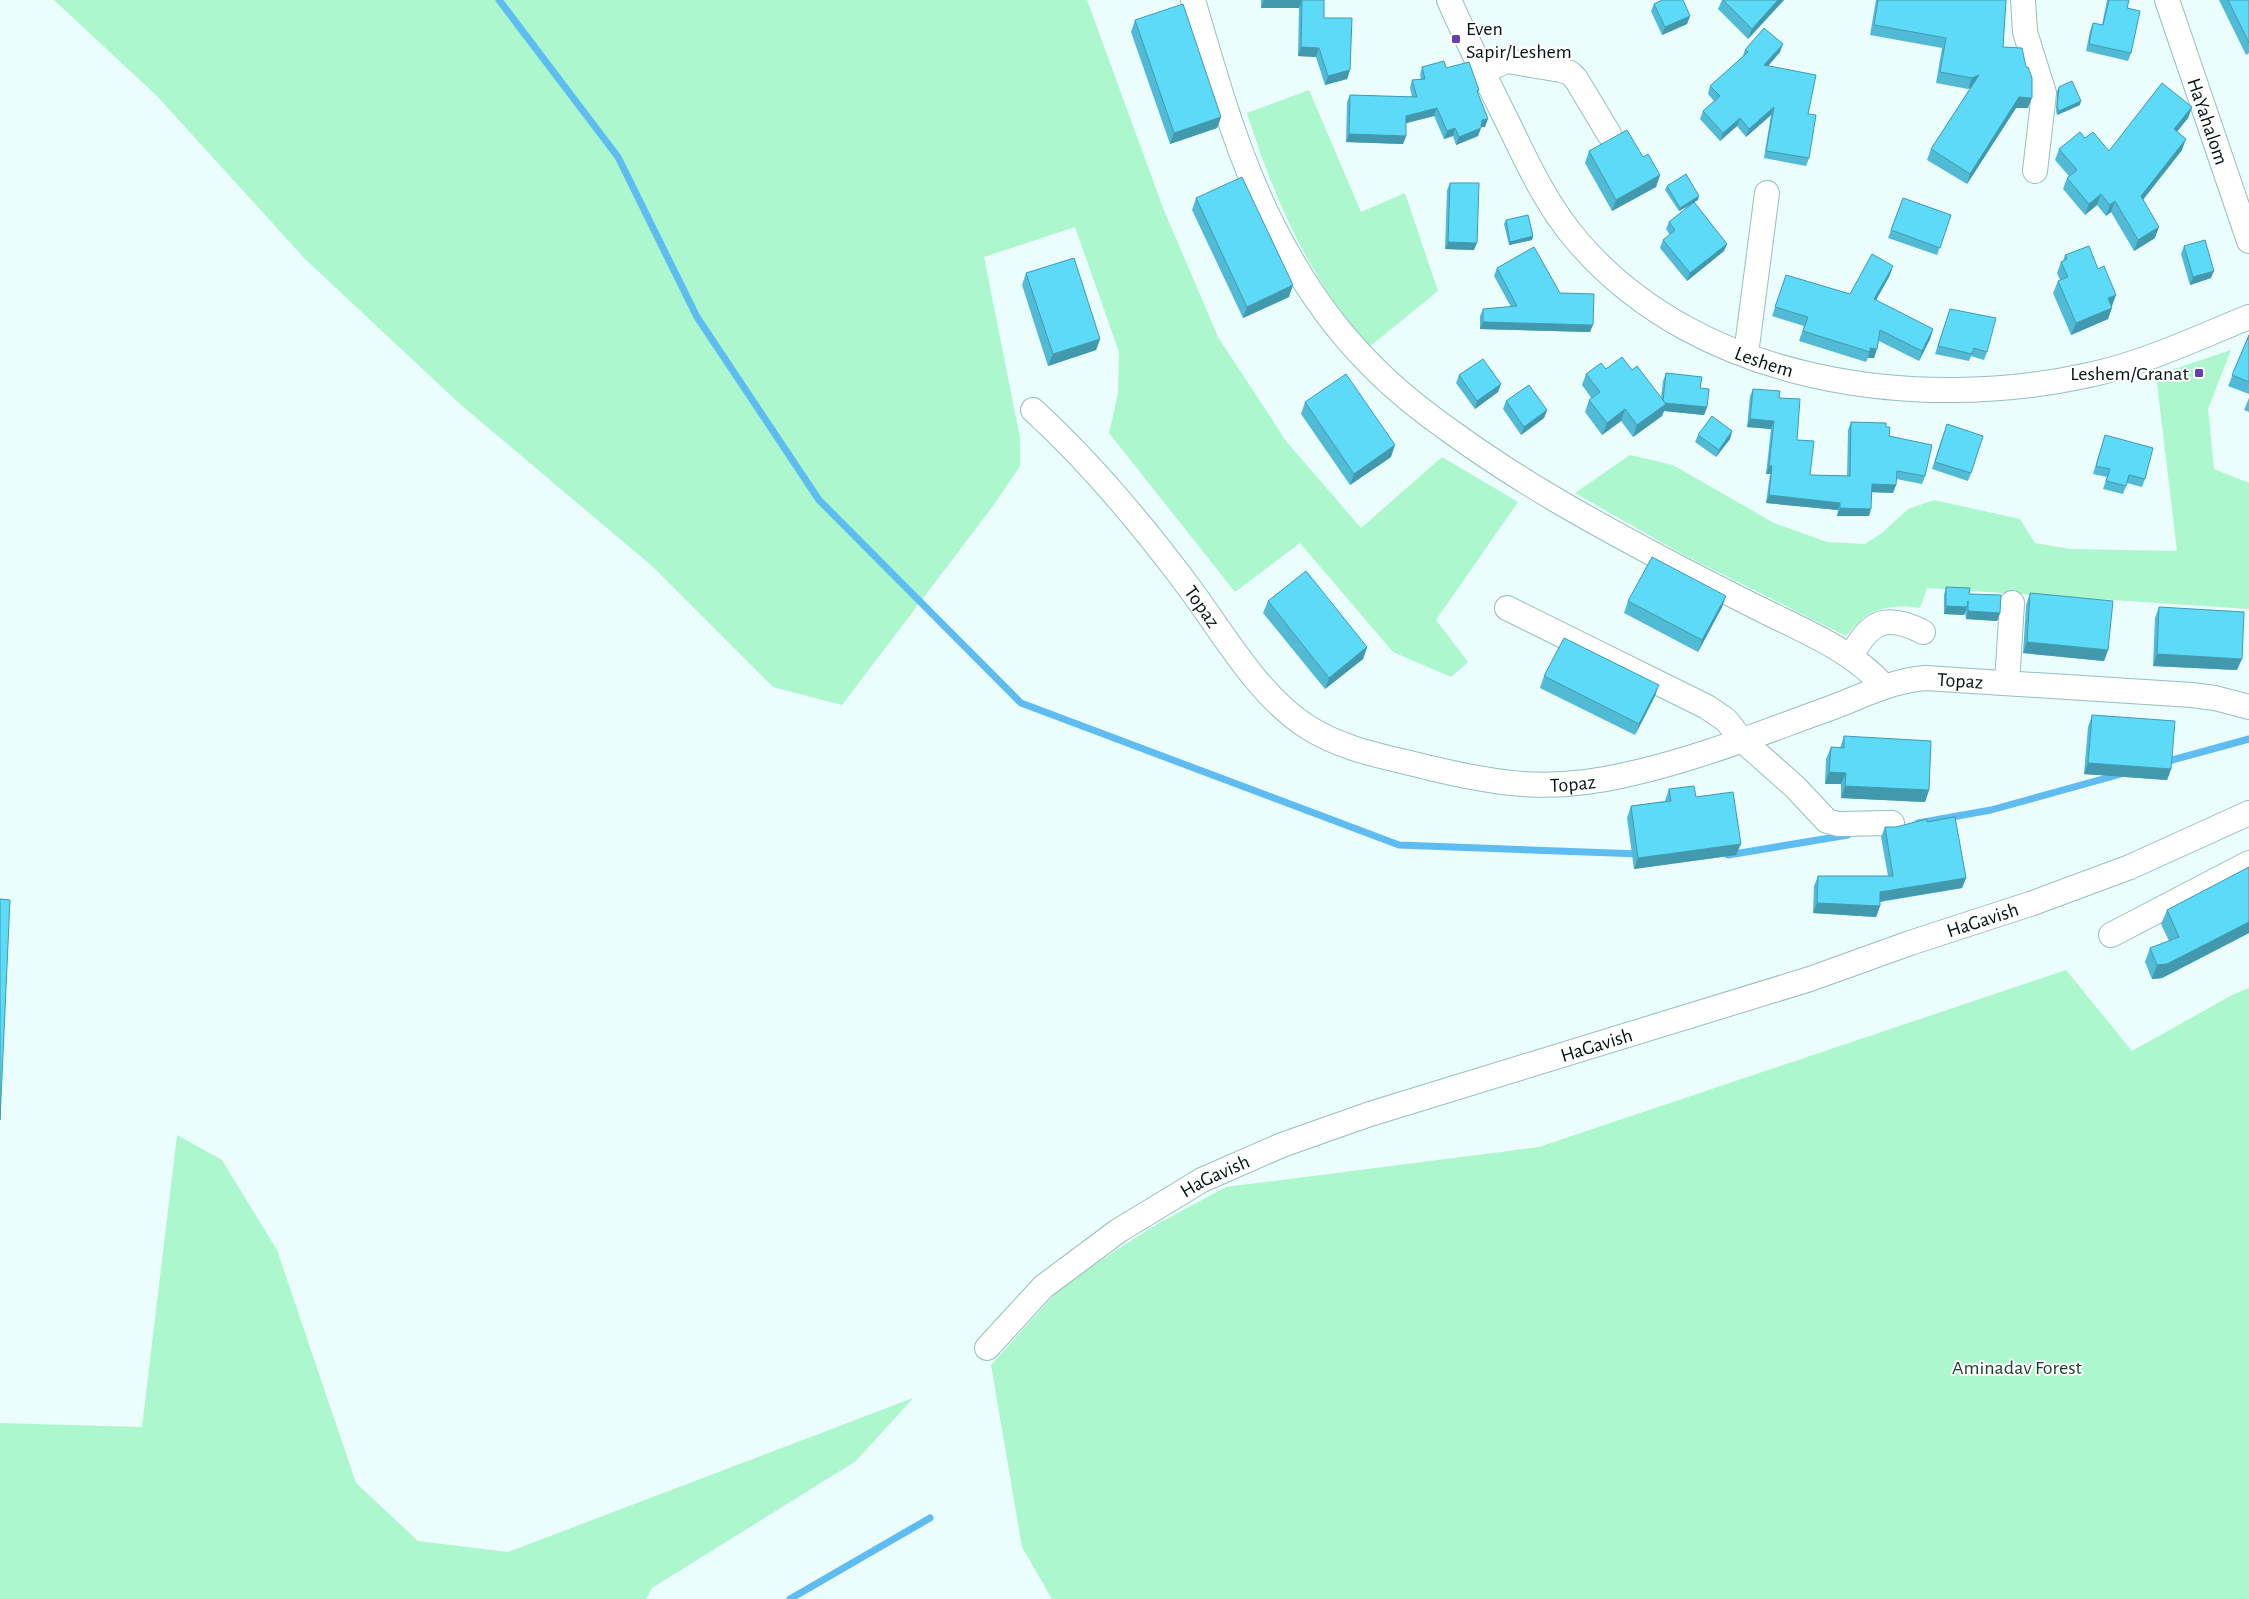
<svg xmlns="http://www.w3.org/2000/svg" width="2249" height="1599" font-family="'Alegreya Sans',sans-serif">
  <rect width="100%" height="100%" fill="#ecfdfd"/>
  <g fill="#acf7ce">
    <path d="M54 0H1087L1163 208 1218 337 1286 441 1361 528 1442 457 1518 502 1436 620 1468 662 1451 677 1393 652 1300 543 1235 592 1109 433 1118 393 1119 352 1075 227 984 257 1020 438V466L993 506 842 705 773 687 652 566 461 405 305 259 156 95Z"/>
    <path d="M1309 90 1361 212 1405 193 1438 291 1369 347C1308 276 1275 201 1247 113Z"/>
    <path d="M2231 350 2208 409 2214 469 2249 483V609L1927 588 1920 608C1903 605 1881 606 1866 616 1859 621 1852 630 1846 636L1682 554 1575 493 1630 455 1673 465 1774 523 1827 542 1865 544 1882 533 1908 509 1934 500 2020 519 2035 543 2070 549 2177 551 2156 375Z"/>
    <path d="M2066 970 2132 1051 2232 995 2249 988V1599H1052L1022 1547 991 1365 1063 1285 1152 1227 1226 1187 1539 1147Z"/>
    <path d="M177 1135 222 1160 277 1250 356 1483 418 1541 508 1552 913 1398 856 1461 652 1588 646 1599H0V1423L142 1427Z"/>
  </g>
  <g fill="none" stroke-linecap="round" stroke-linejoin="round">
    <g stroke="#5ebcf1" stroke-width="7">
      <path d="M499 0 618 157 697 317 819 500 1021 703 1399 845 1640 854"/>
      <path d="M2165 762 2249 739"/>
      <path d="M1918 823 1991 810 2121 774"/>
      <path d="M1728 855 1848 835"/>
      <path d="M790 1599 930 1518"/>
    </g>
    <defs>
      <g id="minor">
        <path d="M1193 0C1215 75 1236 151 1271 222 1297 274 1329 323 1370 364 1395 390 1423 412 1453 433 1522 483 1596 524 1672 564 1704 581 1736 597 1768 613 1809 633 1852 651 1884 686"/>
        <path id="s1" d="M1449 0C1468 43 1489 85 1510 127 1529 167 1549 209 1579 243 1700 383 1917 413 2089 375 2145 363 2197 338 2249 317"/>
        <path d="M2023 0 2025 32 2044 93 2035 171"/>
        <path id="s2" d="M2167 0 2249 241"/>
        <path d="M1482 71 1507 61 1561 70 1570 73 1576 79 1609 134"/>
        <path d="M1746 354 1767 193"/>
        <path id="s3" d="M1033 410C1091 463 1141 523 1188 586 1224 634 1258 696 1309 728 1346 751 1388 757 1430 768 1502 785 1552 792 1625 775 1695 760 1761 733 1828 709 1861 697 1890 681 1925 678L2192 695 2215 698 2249 707"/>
        <path d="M1507 608 1707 707 1726 720 1742 740 1795 787 1827 821 1838 824 1892 823"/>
        <path d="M1851 657C1869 621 1886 613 1923 632"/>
        <path d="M2007 683 2012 603"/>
        <path d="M2111 935 2249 863"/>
        <path id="s4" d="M987 1348 1043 1287 1118 1231 1202 1180 1282 1145 1370 1114 1810 979 1910 943 2030 904 2130 867 2249 813"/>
      </g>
    </defs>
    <use href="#minor" stroke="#96bebf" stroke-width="26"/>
    <use href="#minor" stroke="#fff" stroke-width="24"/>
  </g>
  <g fill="#51bbd6">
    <path d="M1261 0H1324V18L1350 70 1347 79 1325 85 1316 57 1298 56 1299 8H1261Z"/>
    <path d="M1722 0H1784L1748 39 1718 9Z"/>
    <path d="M1876 0H2006L2003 47 2028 108H2016L1967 184 1927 160 1931 149 1971 87 1968 89 1936 83 1942 48 1870 35Z"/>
    <path d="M2107 0H2129L2127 8 2131 53 2128 61 2086 51 2090 31 2093 23 2102 25Z"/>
    <path d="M2219 0H2249V53L2246 55Z"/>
    <path d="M1654 4 1690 16 1687 24 1662 35 1651 11Z"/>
    <path d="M1135 20 1221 117 1217 128 1170 144 1131 32Z"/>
    <path d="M1745 50 1780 52 1768 66 1808 114 1809 158 1806 166 1764 158 1771 115 1746 137 1737 126 1720 141 1700 119 1703 111 1714 101 1708 94 1710 86 1742 58Z"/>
    <path d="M1422 67 1446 68 1479 90 1478 94 1485 127H1481L1478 136 1456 145 1453 136 1444 139 1434 116 1406 123V136L1403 144 1346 142 1347 102 1350 95 1412 97 1410 88 1412 80 1421 79 1420 75Z"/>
    <path d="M2059 87 2080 105 2057 115 2056 111 2057 91Z"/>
    <path d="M2192 107 2188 118 2177 132 2182 150 2143 200 2155 238 2134 251 2111 212 2106 216 2097 205 2085 215 2063 189 2067 178 2069 176 2055 160 2059 149 2085 138 2109 151Z"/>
    <path d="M1589 151 1643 157 1660 175 1656 187 1612 211 1585 163Z"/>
    <path d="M1450 183 1474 250 1445 249 1447 190Z"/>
    <path d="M1667 186 1698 200 1694 202 1727 244 1724 251 1687 281 1660 248 1663 240 1670 235 1666 229 1669 222 1689 206 1679 211 1665 190Z"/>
    <path d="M1196 198 1289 297 1243 318 1192 210Z"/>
    <path d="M1903 198 1951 215 1937 255 1888 238Z"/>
    <path d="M1506 220 1533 236 1532 240 1509 245 1504 224Z"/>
    <path d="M2184 246 2211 278 2190 285 2181 254Z"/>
    <path d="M2065 255 2112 306 2108 319 2071 335 2053 293 2058 281 2060 280 2057 273 2061 262 2063 261Z"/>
    <path d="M1497 268 1560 293 1590 332 1480 329V316L1483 309 1511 307 1494 276Z"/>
    <path d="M1026 273 1100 339 1096 350 1048 366 1022 285Z"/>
    <path d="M1786 275 1850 294 1890 275 1876 300 1933 329 1930 339 1919 361 1879 341 1874 358H1868L1866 362 1799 341 1804 326 1772 316Z"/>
    <path d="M1950 309 1987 352 1984 360 1971 356 1969 361 1935 354Z"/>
    <path d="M2249 335V394L2228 386Z"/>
    <path d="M1606 369 1632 370 1661 398 1663 381 1666 373 1700 388 1707 407 1704 415 1664 411 1662 416 1633 437 1621 421 1602 435 1585 412 1589 400 1592 399 1582 385 1586 374Z"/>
    <path d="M1459 375 1501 384 1498 392 1475 409 1456 383Z"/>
    <path d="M1753 389 1779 398 1810 475 1847 476 1848 430 1851 422 1886 427 1889 436 1925 476 1922 484 1896 479V485L1893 493 1872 492 1869 516H1837L1838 510 1766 503 1770 474H1766L1771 429 1747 427 1750 396Z"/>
    <path d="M2249 398V412L2244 410Z"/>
    <path d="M1506 401 1547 410 1544 418 1521 435 1503 409Z"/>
    <path d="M1305 402 1391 457 1350 485 1301 414Z"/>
    <path d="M1732 431 1730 439 1716 457 1695 442 1698 435Z"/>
    <path d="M1944 432 1971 473 1968 481 1932 469Z"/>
    <path d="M2105 435 2145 479 2142 487 2127 483 2123 494 2103 489 2107 477 2093 474Z"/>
    <path d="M1946 587 1969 594 2000 613 1997 621 1966 619 1965 612 1964 615 1944 614V595Z"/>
    <path d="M2030 593 2108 650 2104 661 2023 653 2026 605Z"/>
    <path d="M1726 596 1722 607 1698 652 1624 613 1628 601Z"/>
    <path d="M1268 601 1367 647 1363 659 1325 689 1263 613Z"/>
    <path d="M2159 607 2237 670 2153 666 2155 618Z"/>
    <path d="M1544 676 1655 696 1635 735 1540 688Z"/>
    <path d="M2092 715 2171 769 2167 780 2084 774 2088 727Z"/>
    <path d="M1844 736 1929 790 1925 802 1841 798V784H1825L1826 759 1831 747 1840 748Z"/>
    <path d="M1669 789 1696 797 1736 855 1634 869 1627 818 1631 806 1665 801Z"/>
    <path d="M1927 822 1966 878 1962 888 1880 902V906L1876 917 1813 913 1814 886 1818 876H1888L1881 837 1885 827H1896Z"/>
    <path d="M2249 867V933L2162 978 2152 979 2145 962 2150 948 2169 941 2161 924 2167 910Z"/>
  </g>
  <g fill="#4299ae">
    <path d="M1264 0H1302L1299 8H1261Z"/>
    <path d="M1778 0H1784L1748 39 1752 29Z"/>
    <path d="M1690 16 1687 24 1662 35 1665 27Z"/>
    <path d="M1783 44 1780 52 1762 73 1764 65Z"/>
    <path d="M1301 47 1319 48 1316 57 1298 56Z"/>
    <path d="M1350 70 1347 79 1325 85 1328 76Z"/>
    <path d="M1979 75 1975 85 1968 89 1972 78Z"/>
    <path d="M2019 97 2032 98 2028 108H2016L1967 184 1970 174Z"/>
    <path d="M2081 101 2080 105 2057 115 2059 111Z"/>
    <path d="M1774 107 1771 115 1746 137 1749 129Z"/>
    <path d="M2192 107 2188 118 2170 140 2174 129Z"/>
    <path d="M1437 108 1434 116 1403 124 1406 116Z"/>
    <path d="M1221 117 1217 128 1170 144 1174 133Z"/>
    <path d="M1740 118 1737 126 1720 141 1723 133Z"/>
    <path d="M1488 119 1485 127H1479L1482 120Z"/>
    <path d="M1455 128 1453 136 1444 139 1447 131Z"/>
    <path d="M1481 128 1478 136 1456 145 1459 137Z"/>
    <path d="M1349 134 1406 136 1403 144 1346 142Z"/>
    <path d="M2186 139 2182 150 2137 207 2141 196Z"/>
    <path d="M1660 175 1656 187 1612 211 1616 200Z"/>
    <path d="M2101 194 2097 205 2085 215 2089 204Z"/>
    <path d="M1699 196 1698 200 1679 211 1680 208Z"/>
    <path d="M2115 201 2111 212 2106 216 2110 205Z"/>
    <path d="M2159 227 2155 238 2134 251 2138 240Z"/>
    <path d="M1533 236 1532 240 1509 245 1510 242Z"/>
    <path d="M1448 242 1477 243 1474 250 1445 249Z"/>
    <path d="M1727 244 1724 251 1687 281 1690 273Z"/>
    <path d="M1893 266 1890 275 1871 309 1874 299Z"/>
    <path d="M2214 271 2211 278 2190 285 2193 277Z"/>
    <path d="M1293 285 1289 297 1243 318 1247 307Z"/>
    <path d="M2116 295 2112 306 2104 310 2108 298Z"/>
    <path d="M2112 308 2108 319 2071 335 2076 323Z"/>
    <path d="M1483 322 1593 325 1590 332 1480 329Z"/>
    <path d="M1933 329 1930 339 1919 361 1922 351Z"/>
    <path d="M1100 339 1096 350 1048 366 1053 354Z"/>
    <path d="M1870 348 1877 349 1874 358H1868Z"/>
    <path d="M1501 384 1498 392 1475 409 1477 401Z"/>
    <path d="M1663 403 1707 407 1704 415 1664 411 1662 416 1633 437 1637 425Z"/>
    <path d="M1625 409 1621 421 1602 435 1607 423Z"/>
    <path d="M1547 410 1544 418 1521 435 1524 427Z"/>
    <path d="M1750 419 1774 421 1771 429 1747 427Z"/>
    <path d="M1732 431 1730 439 1716 457 1719 450Z"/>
    <path d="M1395 445 1391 457 1350 485 1354 474Z"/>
    <path d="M1769 466H1772L1770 474H1766Z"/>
    <path d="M1872 484 1896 485 1893 493 1869 492Z"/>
    <path d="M1769 495 1840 503 1838 510 1766 503Z"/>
    <path d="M1840 508 1871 509 1869 516H1837Z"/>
    <path d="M1726 596 1722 607 1698 652 1702 640Z"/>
    <path d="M1946 606 1967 607 1964 615 1944 614Z"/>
    <path d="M1968 611 2000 613 1997 621 1966 619Z"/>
    <path d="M2027 642 2108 650 2104 661 2023 653Z"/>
    <path d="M1367 647 1363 659 1325 689 1329 678Z"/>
    <path d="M2157 654 2242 659 2237 670 2153 666Z"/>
    <path d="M1659 685 1655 696 1635 735 1639 724Z"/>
    <path d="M2088 763 2171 769 2167 780 2084 774Z"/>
    <path d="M1829 772 1846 773 1841 784H1825Z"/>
    <path d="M1845 786 1929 790 1925 802 1841 798Z"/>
    <path d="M1741 844 1736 855 1634 869 1638 858Z"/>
    <path d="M1966 878 1962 888 1876 902 1880 892Z"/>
    <path d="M1817 903 1880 906 1876 917 1813 913Z"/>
    <path d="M2249 922V933L2162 978 2152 979 2157 965Z"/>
  </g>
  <g fill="#5edaf9" stroke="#4299ae">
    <path d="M1302 0H1324V18H1352L1350 70 1328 76 1319 48 1301 47Z"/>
    <path d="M1662 0H1683L1690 16 1665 27 1654 4Z"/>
    <path d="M1723 0H1778L1752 29Z"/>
    <path d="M1878 0H2006L2003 47 2022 48 2026 67H2028L2032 78V98L2019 97 1970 174 1931 149 1979 75 1972 78 1940 72 1946 38 1874 25Z"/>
    <path d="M2109 0H2129L2127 8 2140 11 2131 53 2089 44 2093 23 2103 25Z"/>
    <path d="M2228 0H2249V43Z"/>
    <path d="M1183 4 1221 117 1174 133 1135 20Z"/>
    <path d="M1764 28 1783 44 1764 65 1816 75 1808 114 1816 115 1809 158 1766 151 1774 107 1749 129 1740 118 1723 133 1703 111 1720 96 1710 86 1748 52 1745 50Z"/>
    <path d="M1444 61 1446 68 1469 62 1479 90 1477 91 1488 119 1482 120 1481 128 1459 137 1455 128 1447 131 1437 108 1406 116V136L1349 134 1350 95 1417 97 1412 80 1425 79 1422 67Z"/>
    <path d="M2072 81 2081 101 2059 111 2057 107 2059 87Z"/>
    <path d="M2162 83 2192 107 2174 129 2186 139 2141 196 2159 227 2138 240 2115 201 2110 205 2101 194 2089 204 2067 178 2077 170 2059 149 2080 132 2085 138 2093 132 2109 151Z"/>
    <path d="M1627 130 1643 157 1648 154 1660 175 1616 200 1589 151Z"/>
    <path d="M1686 174 1699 196 1680 208 1667 186Z"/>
    <path d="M1242 177 1293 285 1247 307 1196 198Z"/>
    <path d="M1450 183H1479L1477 243 1448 242Z"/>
    <path d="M1903 198 1951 215 1940 248 1891 230Z"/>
    <path d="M1694 202 1727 244 1690 273 1663 240 1675 230 1669 222Z"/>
    <path d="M1528 215 1533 236 1510 242 1506 220Z"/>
    <path d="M2205 240 2214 271 2193 277 2184 246Z"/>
    <path d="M2089 246 2098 269 2104 266 2116 295 2108 298 2112 308 2076 323 2058 281 2068 277 2061 262 2067 259 2065 255Z"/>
    <path d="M1534 247 1560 293 1594 294 1593 325 1483 322V309L1517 306 1497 268Z"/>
    <path d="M1872 254 1893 266 1874 299 1933 329 1922 351 1880 330 1877 349 1870 348V352L1803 331 1808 317 1775 307 1786 275 1850 294Z"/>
    <path d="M1074 258 1100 339 1053 354 1026 273Z"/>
    <path d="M1950 309 1996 318 1987 352 1974 348 1972 354 1938 346Z"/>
    <path d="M2249 335V382L2232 375Z"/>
    <path d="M1622 357 1632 370 1637 366 1666 404 1637 425 1625 409 1607 423 1589 400 1600 392 1586 374 1601 363 1606 369Z"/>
    <path d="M1483 359 1501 384 1477 401 1459 375Z"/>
    <path d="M1666 373 1702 377 1700 388 1709 389 1707 407 1665 403 1663 400Z"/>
    <path d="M1346 374 1395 445 1354 474 1305 402Z"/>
    <path d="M1529 385 1547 410 1524 427 1506 401Z"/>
    <path d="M1753 389 1780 391 1779 398 1800 399 1797 440 1814 441 1810 475 1850 476 1851 422 1886 423V427H1890L1889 436 1932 445 1925 476 1897 471 1896 485 1872 484 1871 509 1840 508V503L1769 495 1772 466H1769L1774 421 1750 419Z"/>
    <path d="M1712 416 1732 431 1719 450 1698 435Z"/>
    <path d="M1947 424 1983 436 1971 473 1935 462Z"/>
    <path d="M2105 435 2153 448 2145 479 2129 475 2126 486 2106 481 2110 469 2096 466Z"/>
    <path d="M1652 557 1726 596 1702 640 1628 601Z"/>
    <path d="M1306 571 1367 647 1329 678 1268 601Z"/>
    <path d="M1946 587 1970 588 1969 594 2001 595 2000 613 1968 611V601L1967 607 1946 606Z"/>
    <path d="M2030 593 2113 601 2108 650 2027 642Z"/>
    <path d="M2159 607 2244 612 2242 659 2157 654Z"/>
    <path d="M1564 638 1659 685 1639 724 1544 676Z"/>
    <path d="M2092 715 2175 721 2171 769 2088 763Z"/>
    <path d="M1844 736 1931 741 1929 790 1845 786 1846 773 1829 772 1831 747 1844 748Z"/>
    <path d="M1694 786 1696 797 1733 792 1741 844 1638 858 1631 806 1671 801 1669 789Z"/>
    <path d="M1955 817 1966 878 1880 892V906L1817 903 1818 876H1893L1885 827H1896L1927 819V822Z"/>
    <path d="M2249 867V922L2167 964 2157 965 2150 948 2179 937 2167 910Z"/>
    <path d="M0 899 10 900 0 1120Z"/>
  </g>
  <g fill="#653eb6" stroke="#fff" stroke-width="2">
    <rect x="1451" y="34" width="10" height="10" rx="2.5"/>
    <rect x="2194" y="368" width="10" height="10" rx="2.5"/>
  </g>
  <g text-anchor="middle" stroke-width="4" stroke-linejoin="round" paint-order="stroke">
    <g font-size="20" fill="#021010" stroke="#fff" text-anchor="start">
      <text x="1466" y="35">Even<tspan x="1466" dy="23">Sapir/Leshem</tspan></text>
      <text x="2189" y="380" text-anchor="end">Leshem/Granat</text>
    </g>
    <g font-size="20" fill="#021010" stroke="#fff">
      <text dy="7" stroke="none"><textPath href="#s2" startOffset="128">HaYahalom</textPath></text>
      <text dy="7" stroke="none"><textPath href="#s1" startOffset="499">Leshem</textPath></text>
      <text dy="7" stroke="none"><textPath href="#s3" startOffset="260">Topaz</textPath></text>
      <text dy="7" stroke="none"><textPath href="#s3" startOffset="1099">Topaz</textPath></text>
      <text dy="7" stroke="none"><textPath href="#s3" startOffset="695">Topaz</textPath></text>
      <text dy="7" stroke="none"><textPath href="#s4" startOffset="1098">HaGavish</textPath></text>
      <text dy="7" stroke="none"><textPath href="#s4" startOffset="692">HaGavish</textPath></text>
      <text dy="7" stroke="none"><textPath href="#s4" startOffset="288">HaGavish</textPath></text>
    </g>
    <g font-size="20" fill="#143e2a" stroke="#fff">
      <text x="2017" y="1374">Aminadav Forest</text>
    </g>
  </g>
</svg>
